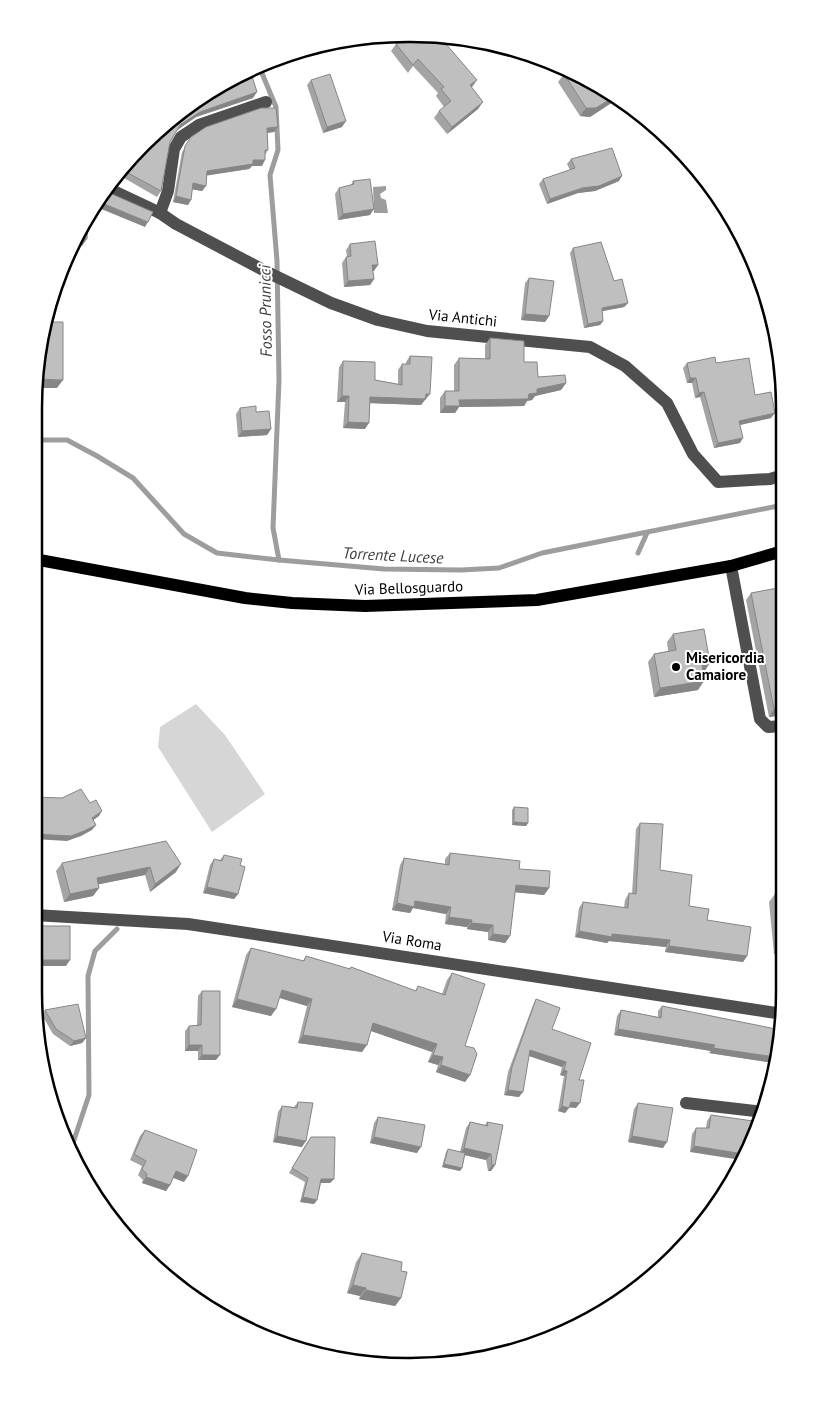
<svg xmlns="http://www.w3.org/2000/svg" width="818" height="1401" font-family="'PT Sans',sans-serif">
  <rect width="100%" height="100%" fill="#fff"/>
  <path fill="#d6d6d6" d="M196 704 225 735 265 794 212 832 158 747 160 727Z"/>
  <path fill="#9d9d9d" d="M386 186V190L380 194 381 198 386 200 388 213H374L373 187Z"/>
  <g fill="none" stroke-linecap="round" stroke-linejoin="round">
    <g stroke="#9d9d9d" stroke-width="5">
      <path d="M259 66 276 107 278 150 270 175 277 261 279 380 273 528 279 560"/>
      <path d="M35 440H67L97 456 133 478 184 534 217 553 279 560 384 569 461 570 499 568 542 553 783 505"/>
      <path d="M638 553 647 533"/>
      <path d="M72 1146 89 1095 88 976 95 951 117 929"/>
    </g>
    <g stroke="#4f4f4f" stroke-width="12">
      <path d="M107 188 160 213 176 224 269 273 331 303 378 320 427 331 590 347 625 366 667 403 693 454 718 482 770 479 783 475"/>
      <path d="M160 213 168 191 174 149 181 137 199 125 266 102"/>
      <path d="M731 566 760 719 768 727 783 726"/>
      <path d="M34 915 188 924 783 1014"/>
      <path d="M686 1103 764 1112"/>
    </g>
    <path stroke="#000" stroke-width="12" d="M34 559 245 598 292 603 365 606 537 600 731 566 783 551"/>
  </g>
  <g fill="#a4a4a4">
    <path d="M396 44 471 87 478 109 447 134 434 118 439 111 444 107 436 96 438 93 413 66 408 73 391 51Z"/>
    <path d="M564 74 617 97 619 98 590 117 580 116 558 82Z"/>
    <path d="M311 80 342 127 323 133 307 85Z"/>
    <path d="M200 97 253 98 196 117 177 130 170 142 161 191 157 197 124 178 143 147 141 146 143 144 180 114H182V113Z"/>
    <path d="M278 127 274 132 267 133 268 150 265 155 262 166H252L249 169 207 175 206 186 202 191 192 189 188 205 173 202 182 152 191 137Z"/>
    <path d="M571 159 619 181 595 191 578 193 547 204 539 184 543 179 570 170 567 164Z"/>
    <path d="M353 181 370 215 338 220 335 194 339 188 351 185Z"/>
    <path d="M350 244 378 265 373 271 374 279 370 285 344 287 342 263 346 257H347L346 250Z"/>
    <path d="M573 248 614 281 628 303 624 307 602 311 603 321 600 325 584 328 570 253Z"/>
    <path d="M529 278 549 316 545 322 521 320 525 283Z"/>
    <path d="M490 338 524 362 538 377 566 383 561 390 535 396 532 400 527 401 524 406 459 407 455 413H440V398L445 391H454V365L459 358 485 359V345Z"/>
    <path d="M410 356 426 400H424L421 405 370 403 365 429 343 428 345 402H337L339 367 343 361 375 380 398 384V370L402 364H406V362Z"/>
    <path d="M687 363H716L755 395 771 418 740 425V443L714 448 700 397 695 398 692 383H687L683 368Z"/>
    <path d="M240 408 256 412 271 429 267 435 238 437 236 414Z"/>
    <path d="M783 587V715L769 717 746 600 751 593Z"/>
    <path d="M673 634 704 672H703L698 690 654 697 648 662 654 654 668 651 667 642Z"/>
    <path d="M514 807 528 823 526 826 512 825V810Z"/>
    <path d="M640 823 660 870 689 906 707 920 747 956 743 962 665 952 666 947 609 941 607 943 575 937 579 908 583 902 624 908 625 900 629 893 632 894 636 829Z"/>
    <path d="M166 841 176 872 150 892 145 875 98 884 99 888 93 896 64 902 56 871 62 863Z"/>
    <path d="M450 853 519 869 549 888 544 895 515 892 510 936 505 943 488 940V932L467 929V927L445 924 446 914 413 908 410 913 392 910 400 865 404 858 445 864V859Z"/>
    <path d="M224 855 240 865 238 894 234 899 203 893 210 865 214 859 220 860Z"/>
    <path d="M783 893V962L779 963 778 954H774L769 902 775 894Z"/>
    <path d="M35 926 66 966H34V928Z"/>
    <path d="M251 948 303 961 306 956 349 969 351 967 415 991 418 986 442 994 447 980 452 973 465 1046 470 1075 465 1082 436 1072 438 1065 428 1062 432 1052 371 1031 362 1052 298 1043 307 1006 279 998 271 1016 232 1007 246 955Z"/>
    <path d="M202 991 216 1060H198V1051H185V1031L189 1026 197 1025 198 996Z"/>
    <path d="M536 999 579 1080 576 1108 569 1107 565 1113 558 1111 564 1076 560 1075 562 1067 529 1056 519 1097 504 1095 508 1072 533 1005Z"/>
    <path d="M662 1006 774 1029 777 1025H782L774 1063 709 1053 711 1051 614 1035 617 1016 621 1010 658 1017V1011Z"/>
    <path d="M45 1010 86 1038 82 1043 70 1046 53 1034 42 1015Z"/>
    <path d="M298 1102 302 1147 273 1142 278 1112 282 1106 294 1107Z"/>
    <path d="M638 1103 663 1148 628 1142 634 1109Z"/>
    <path d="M711 1115 760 1122 690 1152 692 1134 696 1128H706L707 1121Z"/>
    <path d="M378 1117 417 1153 370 1143 374 1123Z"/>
    <path d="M470 1122 485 1125 487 1122 495 1165 491 1171H488L486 1160 465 1155 462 1168 460 1171 442 1167 446 1152 448 1149 460 1152 466 1128Z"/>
    <path d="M145 1130 184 1182 173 1178 170 1185 166 1191 142 1183 143 1180 138 1175 142 1166 130 1160 140 1136Z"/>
    <path d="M308 1141 334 1179 330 1183H321L317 1200 314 1204 300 1202 305 1182 289 1173Z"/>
    <path d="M362 1253 401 1271V1298L395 1306 359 1299 360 1296 347 1293 356 1262Z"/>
  </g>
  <g fill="#868686">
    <path d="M477 80 472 87 465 93 470 85Z"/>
    <path d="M257 92 253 98 196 117 176 131 180 125 200 112Z"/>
    <path d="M615 96 619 98 590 117 580 116 586 108Z"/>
    <path d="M483 102 478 109 447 134 452 127Z"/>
    <path d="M346 121 342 127 323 133 327 127Z"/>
    <path d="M278 127 274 132 263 133 267 128Z"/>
    <path d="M253 160H265L262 166H252L249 169 204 176 207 171Z"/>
    <path d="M622 176 619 181 595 191 578 193 547 204 550 199Z"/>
    <path d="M193 183 206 186 202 191 190 189Z"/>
    <path d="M176 196 191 200 188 205 173 202Z"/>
    <path d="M97 201 148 222 145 227 94 206Z"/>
    <path d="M374 209 370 215 338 220 343 214Z"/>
    <path d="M78 238 87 239 82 246H75Z"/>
    <path d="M372 265H378L374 271H368Z"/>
    <path d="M374 279 370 285 344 287 348 281Z"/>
    <path d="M60 281 55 289H54L57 282Z"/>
    <path d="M628 303 624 307 598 312 602 308Z"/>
    <path d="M525 314 549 316 545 322 521 320Z"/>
    <path d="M603 321 600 325 584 328 588 324Z"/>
    <path d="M690 378H696L692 383H687Z"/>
    <path d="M36 379 63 380 57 388H35Z"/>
    <path d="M566 383 561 390 535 396 532 400 527 401 524 406 459 407 455 413H440L445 406 459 400 529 394 537 389Z"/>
    <path d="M704 392 700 397 695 398 699 393Z"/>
    <path d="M426 394H430L421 405 366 403 370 397Z"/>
    <path d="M342 396H349L345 402H337Z"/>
    <path d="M775 413 771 418 735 426 739 421Z"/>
    <path d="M348 422 369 423 365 429 343 428Z"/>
    <path d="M271 429 267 435 238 437 242 431Z"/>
    <path d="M743 438 740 443 714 448 718 443Z"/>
    <path d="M710 663 704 672 695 673 702 664Z"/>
    <path d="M704 681 698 690 654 697 660 688Z"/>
    <path d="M783 708V715L769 717 774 709Z"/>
    <path d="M102 811 99 816 88 824 92 818Z"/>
    <path d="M514 822 528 823 526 826 512 825Z"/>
    <path d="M96 825 92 830 81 836 67 841 34 839V834Z"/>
    <path d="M181 864 176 872 150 892 155 884Z"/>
    <path d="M150 867 145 875 91 886 97 878Z"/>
    <path d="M516 885 549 888 544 895 512 892Z"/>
    <path d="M207 887 238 894 234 899 203 893Z"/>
    <path d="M99 888 93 896 64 902 70 894Z"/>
    <path d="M415 901 451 907 446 914 413 908 410 913 392 910 397 903Z"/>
    <path d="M449 917 472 920 467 927 445 924Z"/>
    <path d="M471 923 493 925 488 932 467 929Z"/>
    <path d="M579 931 612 934 670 940 666 947 609 941 607 943 575 937Z"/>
    <path d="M493 934 510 936 505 943 488 940Z"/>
    <path d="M669 946 747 956 743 962 665 952Z"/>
    <path d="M780 946H783L778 954H774Z"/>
    <path d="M783 956V962L779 963Z"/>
    <path d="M35 960H70L66 966H34V962Z"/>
    <path d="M282 990 312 999 307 1006 277 997Z"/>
    <path d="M237 999 276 1009 271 1016 232 1007Z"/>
    <path d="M373 1023 437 1044 432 1052 368 1030Z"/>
    <path d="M618 1029 715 1045 775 1057 774 1063 709 1053 711 1051 614 1035Z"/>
    <path d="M303 1035 367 1045 362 1052 298 1043Z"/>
    <path d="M86 1038 82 1043 70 1046 74 1041Z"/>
    <path d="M189 1045H202L198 1051H185Z"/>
    <path d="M530 1050 566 1062 562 1067 526 1055Z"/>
    <path d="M202 1055H220L216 1060H198Z"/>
    <path d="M433 1055 443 1057 438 1065 428 1062Z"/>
    <path d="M441 1065 470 1075 465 1082 436 1072Z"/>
    <path d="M564 1070 567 1071 564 1076 560 1075Z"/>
    <path d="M508 1090 523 1092 519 1097 504 1095Z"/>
    <path d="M571 1102 580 1103 576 1108 567 1107Z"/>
    <path d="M562 1106 569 1108 565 1113 558 1111Z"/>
    <path d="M277 1136 306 1141 302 1147 273 1142Z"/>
    <path d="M632 1136 667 1142 663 1148 628 1142Z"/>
    <path d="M374 1137 421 1147 417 1153 370 1143Z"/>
    <path d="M694 1146 744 1154 741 1160 690 1152Z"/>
    <path d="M464 1148 491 1154 486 1160 460 1154Z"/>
    <path d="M444 1164 462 1168 460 1171 442 1167Z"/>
    <path d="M492 1165H495L491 1171H488Z"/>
    <path d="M176 1171 188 1176 184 1182 172 1177Z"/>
    <path d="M146 1177 170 1185 166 1191 142 1183Z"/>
    <path d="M321 1179H334L330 1183H318Z"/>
    <path d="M303 1197 317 1200 314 1204 300 1202Z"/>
    <path d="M353 1285 366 1288 360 1296 347 1293Z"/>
    <path d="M366 1290 401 1298 395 1306 359 1299Z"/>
  </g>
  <g fill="#bfbfbf" stroke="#868686">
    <path d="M408 34 440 37 477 80 470 85 483 102 452 127 439 111 451 101 441 89 444 87 418 59 413 65 396 44Z"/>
    <path d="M250 70 257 92 200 112 180 125 170 142 161 191 128 173 146 142 180 114 190 113 187 108 200 97Z"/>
    <path d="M568 71 615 96 596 108H586L564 74Z"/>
    <path d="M330 74 346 121 327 127 311 80Z"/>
    <path d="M261 108H276L278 127 267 128 268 150H265V160H253V164L207 171 206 186 193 183 191 200 176 196 185 146 191 137 206 127Z"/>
    <path d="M612 148 622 176 599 186 582 188 550 199 543 179 575 168 571 159Z"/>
    <path d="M370 179 374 209 343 214 339 188 354 184 353 181Z"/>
    <path d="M105 191 153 212 148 222 97 201Z"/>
    <path d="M88 219 87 239 78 238Z"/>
    <path d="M375 241 378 265H372L374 279 348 281 346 257 351 256 350 244Z"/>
    <path d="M601 242 614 281 622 279 628 303 602 308 603 321 588 324 573 248Z"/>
    <path d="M60 275V281L57 282Z"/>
    <path d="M529 278 554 281 549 316 525 314Z"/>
    <path d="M47 322H63V380L36 379Z"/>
    <path d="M490 338 524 341V362H537L538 377 565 375 566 383 537 389V393L529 394 528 399 459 400 460 406H445V391H459V358L490 359Z"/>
    <path d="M410 356 432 357 430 394H426L425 399 370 397 369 423 348 422 349 396H342L343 361 375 362V380L402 385V364H410Z"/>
    <path d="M715 357 716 363 749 358 755 395 771 392 775 413 739 421 743 438 718 443 704 392 699 393 696 378H690L687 363Z"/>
    <path d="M256 406V412L269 411 271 429 242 431 240 408Z"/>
    <path d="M783 587V708L774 709 751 593Z"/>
    <path d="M704 629 710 663 702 664 704 681 660 688 654 654 676 650 673 634Z"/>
    <path d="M81 789 90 803 96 800 102 811 92 818 96 825 84 831 71 836 34 834V797L62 798Z"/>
    <path d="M514 807 528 808V823L514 822Z"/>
    <path d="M640 823 663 824 660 870 692 875 689 906 709 909 707 920 751 927 747 956 669 946 670 940 612 934V937L579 931 583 902 628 908 629 893 636 894Z"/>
    <path d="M166 841 181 864 155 884 150 867 97 878 99 888 70 894 62 863Z"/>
    <path d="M450 853 520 861 519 869 550 871 549 888 516 885 510 936 493 934V925L471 923 472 920 449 917 451 907 415 901 414 907 397 903 404 858 449 865Z"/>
    <path d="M224 855 242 859 240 865 245 867 238 894 207 887 214 859 222 861Z"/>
    <path d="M783 893V946H780L775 894Z"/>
    <rect x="35" y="926" width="35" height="34"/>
    <path d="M251 948 304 961 306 956 350 969 351 967 416 991 418 986 445 995 452 973 485 984 465 1046 474 1048 477 1054 470 1075 441 1065 443 1057 433 1055 437 1044 373 1023 367 1045 303 1035 312 999 282 990 276 1009 237 999Z"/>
    <path d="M202 991H220V1055H202V1045H189V1026L201 1025Z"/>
    <path d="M536 999 560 1008 552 1029 591 1043 579 1080H584L580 1103 571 1102 569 1108 562 1106 567 1071 564 1070 566 1062 530 1050 523 1092 508 1090 512 1067Z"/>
    <path d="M78 1004 86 1038 74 1041 56 1029 45 1010Z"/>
    <path d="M662 1006 776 1029 777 1025H782L775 1057 713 1048 715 1045 618 1029 621 1010 661 1018Z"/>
    <path d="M298 1102 313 1103 306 1141 277 1136 282 1106 297 1108Z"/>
    <path d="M638 1103 673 1108 667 1142 632 1136Z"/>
    <path d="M711 1115 760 1122 744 1154 694 1146 696 1128H709Z"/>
    <path d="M378 1117 425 1125 421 1147 374 1137Z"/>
    <path d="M470 1122 488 1126 487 1122 503 1125 495 1165H492L491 1154 464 1148Z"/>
    <path d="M145 1130 197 1150 188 1176 176 1171 170 1185 146 1177 147 1174 142 1169 146 1161 134 1154Z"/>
    <path d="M311 1137H335L334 1179H321L317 1200 303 1197 308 1178 292 1168Z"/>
    <path d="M448 1149 465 1153 462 1168 444 1164Z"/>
    <path d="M113 1222 124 1225 122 1231Z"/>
    <path d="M362 1253 402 1262 401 1271 407 1272 401 1298 366 1290V1288L353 1285Z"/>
    <path d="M376 1356 407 1363 406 1367 374 1363Z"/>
  </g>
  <circle fill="#000" stroke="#fff" stroke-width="2" cx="676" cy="667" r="5"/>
  <g text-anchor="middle" stroke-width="4" stroke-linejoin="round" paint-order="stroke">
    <g font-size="15" fill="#000" stroke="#fff">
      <text transform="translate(463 318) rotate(6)" y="5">Via Antichi</text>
      <text transform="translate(409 588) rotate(-2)" y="5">Via Bellosguardo</text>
      <text transform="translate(412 941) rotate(9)" y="5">Via Roma</text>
    </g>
    <g font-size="15" font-weight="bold" fill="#000" stroke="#fff" text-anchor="start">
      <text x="686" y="663">Misericordia<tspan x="686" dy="17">Camaiore</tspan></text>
    </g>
    <g font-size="16" font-style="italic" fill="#3e3e3e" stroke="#fff">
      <text transform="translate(265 311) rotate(-91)" y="6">Fosso Prunicci</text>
      <text transform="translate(393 555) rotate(3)" y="6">Torrente Lucese</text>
    </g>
  </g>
  <path d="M0 0H818V1401H0ZM408 42H410A366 366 0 0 1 776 408V992A366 366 0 0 1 410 1358H408A366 366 0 0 1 42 992V408A366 366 0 0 1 408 42Z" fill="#fff" fill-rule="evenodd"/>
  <path fill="none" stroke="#000" stroke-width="2.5" d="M408 42H410A366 366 0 0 1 776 408V992A366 366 0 0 1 410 1358H408A366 366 0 0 1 42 992V408A366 366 0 0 1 408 42Z"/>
</svg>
